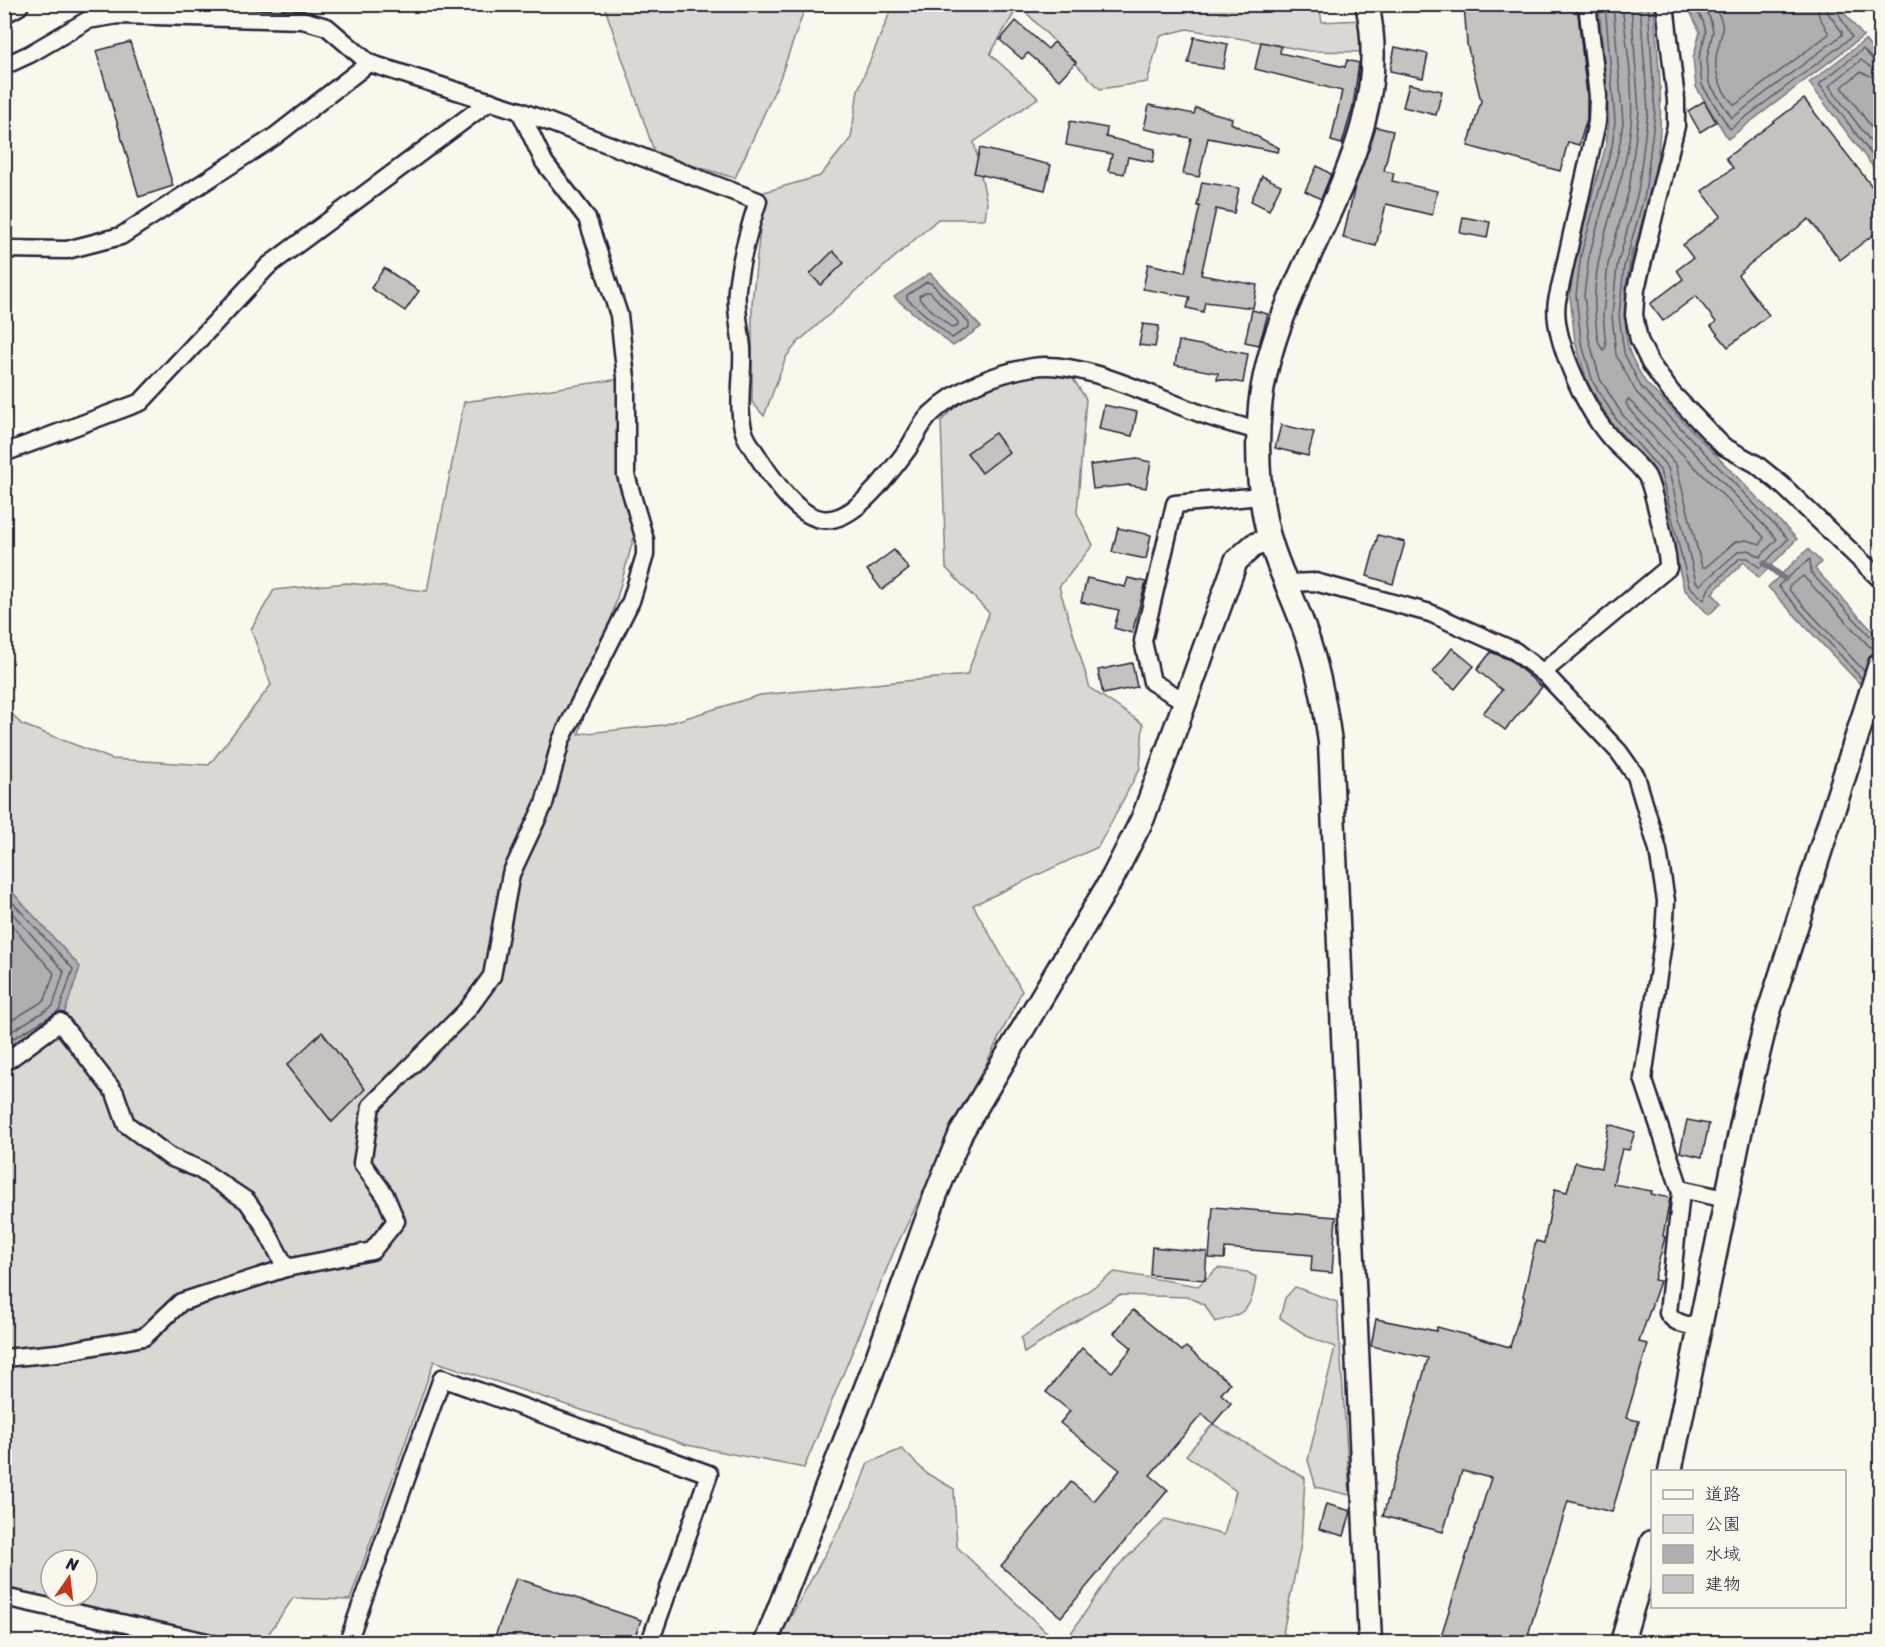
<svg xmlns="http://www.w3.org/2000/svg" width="1885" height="1647" font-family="Sriracha,'Klee One',sans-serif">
  <rect width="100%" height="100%" fill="#fbf7ec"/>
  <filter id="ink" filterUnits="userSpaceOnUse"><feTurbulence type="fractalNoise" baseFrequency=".0167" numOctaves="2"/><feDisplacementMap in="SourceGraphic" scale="12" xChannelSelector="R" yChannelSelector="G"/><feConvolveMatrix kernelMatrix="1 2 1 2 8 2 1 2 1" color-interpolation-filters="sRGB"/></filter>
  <g filter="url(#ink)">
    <g fill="#dbd8d3" stroke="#7e7d87" stroke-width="1.5" fill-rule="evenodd">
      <path d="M1319 4 1322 22 1361 20 1368 52 1309 51 1187 29 1160 36 1147 82 1100 89 1019 5 990 54 1038 98 974 142 987 203 985 219H938L798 342 786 357 764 416 752 402V303L764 192 820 176 851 138 858 90 893 5Z"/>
      <path d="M604 5H806L779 81 735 178 655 154Z"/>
      <path d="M1070 374 1086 399 1077 513 1093 545 1059 587 1090 688 1143 724 1140 768 1098 847 973 905 1022 991 895 1249 804 1468 687 1445 434 1361 350 1600 293 1598 263 1642H250L5 1588 4 705 21 724 112 759 209 765 271 685 251 629 274 590 347 583 427 591 464 402 626 378 639 519 579 734 663 725 760 695 967 675 989 613 946 568 941 421 983 378ZM51 1560H87V1596H51Z"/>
      <path d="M1218 1268 1247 1272 1256 1277C1252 1309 1246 1314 1215 1322L1205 1305 1189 1297 1119 1295 1024 1353 1021 1338 1115 1272 1198 1286Z"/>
      <path d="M1295 1287 1337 1302 1350 1495 1316 1487 1308 1460 1335 1347 1309 1337 1280 1318 1285 1298Z"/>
      <path d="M1213 1424 1305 1478 1301 1544 1283 1632 1296 1642H1065L1113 1571 1166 1519 1224 1535 1236 1491 1186 1455Z"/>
      <path d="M902 1449 926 1473 954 1489 957 1547 1057 1642H777L852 1505 868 1463Z"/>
    </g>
    <g fill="#b1aeb0" stroke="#787681" stroke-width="1.5">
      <path d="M1599 5H1653L1654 9C1658 57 1664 104 1658 152 1649 216 1614 285 1629 350 1632 361 1640 373 1646 383L1797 539 1759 578 1744 562 1712 593 1721 603 1709 615 1684 589 1655 473 1611 422 1588 384 1575 342 1570 295 1576 253 1606 145 1609 121Z"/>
      <path d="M1687 5H1838L1863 36 1728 139 1696 87 1693 58 1700 32Z"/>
      <path d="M1865 40 1880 59V176L1809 83Z"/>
      <path d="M930 273 981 327 953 346 894 297Z"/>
      <path d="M1808 549 1821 562 1815 569 1880 639V705L1768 587Z"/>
      <path d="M5 884 80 967 64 1015 5 1052Z"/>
    </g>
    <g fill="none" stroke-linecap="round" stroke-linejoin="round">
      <g stroke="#5b5a6a" stroke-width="1.5">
        <path d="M1605 4 1615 121 1612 147 1581 254 1576 295 1581 341 1593 382 1616 419 1660 470 1689 586 1704 600 1709 588 1740 558H1748L1760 568 1788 539 1641 387 1624 353 1619 315 1624 267 1645 194 1655 112 1648 4"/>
        <path d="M1613 4 1623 122 1619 149 1589 256 1584 295 1589 339 1600 379 1622 414 1668 468 1696 582 1700 585 1739 551 1749 550 1760 557 1777 539 1636 392 1616 355 1612 315 1617 266 1638 192 1648 111 1640 4"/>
        <path d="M1622 4C1626 43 1634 84 1631 123 1626 194 1587 250 1596 324 1597 333 1597 343 1603 350L1606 347 1603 315 1608 264 1629 190 1639 111 1631 4"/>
        <path d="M1693 4 1703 21 1706 32 1699 58 1702 85 1730 129 1852 37 1833 4"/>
        <path d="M1700 4 1710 18 1713 31 1707 58 1709 83 1732 118 1842 35V32L1828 13 1826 4"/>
        <path d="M1712 4C1731 29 1719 34 1716 58 1714 74 1723 95 1735 105L1829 34 1819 16 1817 4"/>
        <path d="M1880 62 1874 61 1863 49 1819 84 1880 166"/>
        <path d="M1880 70 1872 68 1861 60 1829 86 1880 154"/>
        <path d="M1880 79 1860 72 1842 87 1880 139"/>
        <path d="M927 282 931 283 969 323V327L952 338 907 299V295Z"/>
        <path d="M926 292H930L958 322V326L952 328 920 300 919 296Z"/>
        <path d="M1628 399 1764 537 1761 544 1746 540 1735 542 1706 567H1702L1676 465 1629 409 1626 403Z"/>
        <path d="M1864 671 1789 590V586L1803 576 1869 646 1880 650"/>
        <path d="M1862 679 1778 586 1810 559 1811 573 1874 640 1880 642"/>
        <path d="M4 893 73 969 59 1011 4 1044"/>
        <path d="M4 904 64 971 53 1006 4 1036"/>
        <path d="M4 917 54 973 45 1000 4 1025"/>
      </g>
      <g stroke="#787681" stroke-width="6">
        <path d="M1627 293 1634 250"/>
        <path d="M1764 563 1785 579"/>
      </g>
    </g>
    <g fill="#c6c2c0" stroke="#22223b" stroke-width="1.5">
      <path d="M1464 4H1577L1587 96V119L1579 145 1568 142 1560 171 1468 146 1481 101 1467 44Z"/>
      <path d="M1016 21 1048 49 1054 42 1076 62 1059 80 1028 53 1022 59 1000 40Z"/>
      <path d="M1194 37 1228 44 1223 69 1188 63Z"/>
      <path d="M130 42 173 186 139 197 96 51Z"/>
      <path d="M1261 42 1281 46 1280 53 1345 67 1347 60 1359 63 1353 106 1342 144 1331 141 1342 91 1255 69Z"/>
      <path d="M1395 47 1428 54 1423 78 1390 71Z"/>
      <path d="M1409 84 1442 91 1436 115 1403 107Z"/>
      <path d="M1804 99 1881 198V229L1840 260 1809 219 1751 263 1738 275 1769 315 1728 347 1711 326 1716 322 1696 296 1663 321 1650 304 1683 279 1677 270 1693 258 1683 245 1721 216 1702 191 1733 168 1726 158Z"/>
      <path d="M1704 101 1716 122 1700 132 1688 111Z"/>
      <path d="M1149 105 1194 114 1196 108 1232 118 1231 123 1279 148 1278 152 1208 138 1199 177 1183 174 1191 138 1144 129Z"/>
      <path d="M1070 121 1107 128 1106 137 1155 149 1153 162 1128 157 1124 174 1108 171 1112 154 1066 145Z"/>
      <path d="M1376 127 1393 131 1384 171 1394 173 1392 181 1437 191 1432 215 1386 204 1376 246 1343 238 1355 186Z"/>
      <path d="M980 148 1051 165 1045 190 974 173Z"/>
      <path d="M1317 166 1331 174 1321 199 1305 191Z"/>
      <path d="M1262 176 1281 185 1269 210 1251 201Z"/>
      <path d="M1202 182 1239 188 1234 213 1216 209 1201 275 1257 285 1253 308 1205 302 1203 312 1187 308 1190 297 1143 289 1148 264 1185 272 1200 206H1197Z"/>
      <path d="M1463 217 1490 222 1487 238 1460 233Z"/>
      <path d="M833 251 844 263 821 285 810 274Z"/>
      <path d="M384 268 419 291 405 311 371 288Z"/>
      <path d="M1252 310 1268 314 1259 345 1245 342Z"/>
      <path d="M1143 324 1159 326 1155 347 1139 345Z"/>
      <path d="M1179 341 1248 354 1243 383 1217 379 1218 373 1175 365Z"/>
      <path d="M1104 405 1137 412 1132 436 1099 429Z"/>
      <path d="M1281 425 1314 432 1308 456 1275 448Z"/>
      <path d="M995 433 1009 452 982 473 967 453Z"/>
      <path d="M1137 459 1151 462 1146 488 1129 485 1093 489 1090 465Z"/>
      <path d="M1118 528 1151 535 1146 559 1112 552Z"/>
      <path d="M1378 535 1405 542 1393 584 1367 576Z"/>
      <path d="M894 550 909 569 882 590 867 570Z"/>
      <path d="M1087 578 1125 587 1128 578 1146 582 1132 633 1114 628 1119 610 1081 602Z"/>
      <path d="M1452 648 1474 666 1455 689 1433 672Z"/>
      <path d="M1491 652 1510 660 1542 687 1505 730 1483 713 1502 690 1477 670Z"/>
      <path d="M1132 663 1137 687 1103 694 1098 670Z"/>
      <path d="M322 1032 365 1089 332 1122 287 1065Z"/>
      <path d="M1687 1120 1709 1124 1702 1157 1680 1152Z"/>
      <path d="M1609 1124 1635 1132 1629 1150 1622 1149 1613 1184 1652 1191 1651 1194 1670 1198 1663 1236 1665 1237 1654 1280 1660 1281 1639 1342 1648 1344 1626 1418 1639 1421 1612 1512 1568 1501 1526 1642H1439L1491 1478 1462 1471 1443 1532 1383 1516 1428 1358 1371 1346 1376 1319 1436 1331 1437 1327 1510 1347 1525 1297 1523 1296 1536 1241 1544 1243 1555 1189 1567 1192 1575 1162 1601 1168Z"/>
      <path d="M1213 1207 1336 1217 1332 1273 1311 1271 1312 1255 1225 1248 1224 1259 1209 1258Z"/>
      <path d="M1152 1247 1207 1252 1205 1280 1150 1275Z"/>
      <path d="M1133 1310 1182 1351 1186 1347 1230 1383 1221 1394 1231 1403 1213 1424 1202 1414 1150 1475 1168 1490 1061 1617 1001 1566 1071 1482 1094 1501 1120 1470 1060 1423 1070 1411 1046 1392 1082 1348 1112 1372 1132 1348 1114 1333Z"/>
      <path d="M1326 1504 1351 1511 1344 1536 1319 1529Z"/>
      <path d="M516 1578 641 1620 633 1642H493Z"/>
    </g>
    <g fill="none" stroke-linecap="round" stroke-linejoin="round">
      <defs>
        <g id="street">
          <path d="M1665 4 1676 100V126L1636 289 1634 315 1639 340 1650 363 1671 392 1723 446 1756 464 1782 485 1880 579"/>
          <path d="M4 66 30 54 88 20 118 15 302 20 327 27 369 63 520 111 758 201C749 229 740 259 737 289 735 308 740 328 742 348 744 374 734 418 748 441 810 541 835 547 907 450 915 439 921 422 932 413 958 388 997 373 1033 367 1081 359 1155 398 1202 414 1220 421 1239 425 1258 431"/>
          <path d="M4 249 67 250 121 236 274 137 369 63"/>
          <path d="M4 453 141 402 268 266 490 101"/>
          <path d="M1285 583 1315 582 1430 613 1515 651 1546 675 1619 752 1636 776 1658 850 1666 901 1664 935 1643 1078 1681 1192 1668 1313C1675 1324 1687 1325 1700 1328"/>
          <path d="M1543 672 1668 568C1669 557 1652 483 1646 475 1635 460 1619 449 1608 435 1585 407 1551 336 1557 301L1597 122 1598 96 1587 4"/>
          <path d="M1186 702 1152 682 1143 641 1175 504 1261 496"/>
          <path d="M4 1063 60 1022 115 1093 126 1124 170 1157 199 1169 247 1201 263 1224 286 1268"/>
          <path d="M1680 1189 1726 1199"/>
          <path d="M4 1358 57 1353 144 1337 181 1302 286 1268 372 1251 396 1221 385 1195 362 1163 371 1106 468 1009 492 976 511 874 544 804 561 740 631 601 645 555V540L626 475V378L619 315 587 218 544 162 520 111"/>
          <path d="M4 1597 207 1642"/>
          <path d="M348 1642 442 1378 709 1474 650 1642"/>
        </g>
        <g id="secondary">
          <path d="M1367 4C1401 151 1274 266 1260 407 1256 449 1258 491 1268 533 1277 567 1294 598 1305 631 1318 667 1325 704 1330 742L1370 1642"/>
          <path d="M4 11 17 4"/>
          <path d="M1670 1472 1746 1104 1767 1018 1880 664"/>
          <path d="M766 1642 872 1372 936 1194 961 1133 1113 877 1143 818 1236 561 1254 545 1270 540"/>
          <path d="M1622 1642 1652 1542"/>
        </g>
      </defs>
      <use href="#street" stroke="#22223b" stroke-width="21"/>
      <use href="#secondary" stroke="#22223b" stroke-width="27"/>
      <use href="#street" stroke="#fbf7ec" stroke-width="16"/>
      <use href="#secondary" stroke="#fbf7ec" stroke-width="22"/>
    </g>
  </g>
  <rect width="1885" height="1647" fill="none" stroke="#fbf7ec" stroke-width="24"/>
  <rect x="12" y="12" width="1861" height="1623" fill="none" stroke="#22223b" stroke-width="2" filter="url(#ink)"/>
  <rect x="1651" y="1470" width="195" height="138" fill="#fbf7ec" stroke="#a4a2a5" stroke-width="1.5"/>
  <rect x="1663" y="1490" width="30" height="9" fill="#fbf7ec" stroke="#a4a2a5" stroke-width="1.5"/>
  <text x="1705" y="1500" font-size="18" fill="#22223b">道路</text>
  <rect x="1663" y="1515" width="30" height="18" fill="#dbd8d3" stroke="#a4a2a5" stroke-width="1.5"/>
  <text x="1705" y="1530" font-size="18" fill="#22223b">公園</text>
  <rect x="1663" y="1545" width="30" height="18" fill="#b1aeb0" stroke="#a4a2a5" stroke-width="1.5"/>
  <text x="1705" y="1560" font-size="18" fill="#22223b">水域</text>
  <rect x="1663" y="1575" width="30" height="18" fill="#c6c2c0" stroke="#a4a2a5" stroke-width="1.5"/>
  <text x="1705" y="1590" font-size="18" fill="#22223b">建物</text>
  <g transform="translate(69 1578) rotate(14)"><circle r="28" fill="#fbf7ec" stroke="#a4a2a5" stroke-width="1.5"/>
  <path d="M0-4.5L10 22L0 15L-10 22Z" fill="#c8321e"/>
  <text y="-9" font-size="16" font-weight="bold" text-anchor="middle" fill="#22223b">N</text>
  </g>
</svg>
